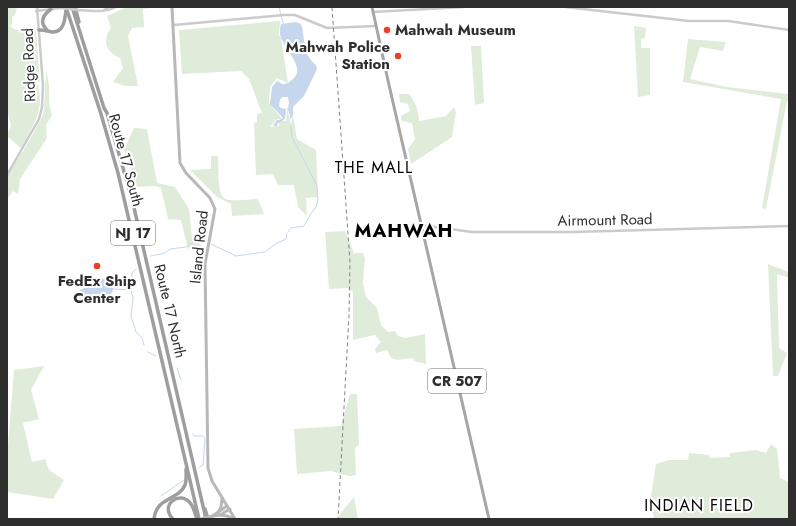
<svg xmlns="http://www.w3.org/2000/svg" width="796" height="526" font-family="Jost,sans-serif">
  <rect width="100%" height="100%" fill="#fff"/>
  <g fill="#e0ecda">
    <path d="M7 7H17L15 15 12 17V24L10 26C18 35 27 26 36 31L40 82H37C46 109 33 125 21 148L7 136 11 125 7 111Z"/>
    <path d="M127 7H150V8L143 9 144 27 132 28 128 36 138 86H125L113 82 123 68 120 58C105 51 102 41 111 28L107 16Z"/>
    <path d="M280 21 279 35 281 38 288 83 277 78 270 87 269 103 282 119H277L270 127 279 126V120L286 121 287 108 291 124 293 116 297 139 316 150 318 197 306 198 307 216 298 207 294 185H278L273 174 256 175 254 123 257 122V114L262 113 249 79 241 71 182 74 179 30Z"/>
    <path d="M634 26 646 28 645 38 641 39V48H650V95L638 97Z"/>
    <path d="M688 39 726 42 723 51 700 47 690 79 727 87 789 94V101H787L766 209 762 208 781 99 683 82Z"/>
    <path d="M471 46H481L484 103 475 105Z"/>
    <path d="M46 69 49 85V103L52 115 46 125 47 138 20 179 18 194 13 191 7 199V175L25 148 42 117 44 109Z"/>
    <path d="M399 94H409C416 103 418 110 419 121L446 116 454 107 456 112 452 137 411 164 408 149 415 139 412 123 402 121 401 116 410 111 408 104 400 102Z"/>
    <path d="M134 128 147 129 157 183 175 187 189 209 192 238 202 246 201 254H198L193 247 188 249 181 220 168 219 161 188 155 186 137 187 124 150Z"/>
    <path d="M211 156H218C219 166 216 195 226 199 233 202 250 199 258 199L264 214 232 216 231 204 217 197 190 170 211 169Z"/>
    <path d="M345 231 354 253H363L365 258 363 283 366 297 377 308 381 325 388 332 395 331 398 336 406 338 425 334 426 364 414 361 413 358 398 360 391 358 387 350 376 353 375 349 381 342 375 335 353 340V292L348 288 329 289 325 232Z"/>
    <path d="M768 264 789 272V278L777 274 779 348 787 353 778 376H773Z"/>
    <path d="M44 366 31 390 39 419 23 423 32 462 45 459 49 470 64 480 53 499 7 492V458L14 370Z"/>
    <path d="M350 394H357L359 445 355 448 356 475 349 476 331 471 297 474 294 429 341 426Z"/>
    <path d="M771 444 777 449 780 478 789 482V519H653L654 516 649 508 656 464 669 460H688L689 453 709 455 710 458 730 457V453L756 450 766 453Z"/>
    <path d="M354 497 358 519H336Z"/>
  </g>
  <g fill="#c5d6ed">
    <path d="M296 22 301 24 302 27C305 42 303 55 316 65L317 69 304 96 293 107V116L290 119V115L287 108 289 107 288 105 289 104 288 97H282L280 100 279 106 281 108 286 109 285 119 278 123 277 126H273L277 120H279L283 118 270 104 272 87 277 81 279 82 282 84C288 84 289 82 293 79 307 68 282 47 280 34 280 31 280 27 281 24Z"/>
    <path d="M105 278 110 281 113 289C113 291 111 294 110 295 104 301 84 303 78 298V292L80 290Z"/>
  </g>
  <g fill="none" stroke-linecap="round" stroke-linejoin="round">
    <g stroke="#c5d6ed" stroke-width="1">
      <path d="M279 7 283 23"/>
      <path d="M288 232 291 228 304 226 310 215 316 207 318 200 317 186 292 137 291 126"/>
      <path d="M211 244 236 256 265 252 275 244 286 239 287 234"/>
      <path d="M151 256 165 253 170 249 186 247 191 243 200 240 204 243"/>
      <path d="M113 289 131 290 132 273 136 269"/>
      <path d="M131 290 133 298 131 316 136 332 142 338 144 345"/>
      <path d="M148 352 156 356"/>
      <path d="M177 368 181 380"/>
      <path d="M193 434 194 436H203L205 438 203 465 199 468"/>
      <path d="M161 496 184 480"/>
    </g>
    <g stroke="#cbcbcb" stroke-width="2.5">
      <path d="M565 7 689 21H728L789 30"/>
      <path d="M78 10C91 11 104 13 116 7"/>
      <path d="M104 10 109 7"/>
      <path d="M36 11 61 8"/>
      <path d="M373 12 464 7"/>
      <path d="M174 25 284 15H295L327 28 376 26"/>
      <path d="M7 175 39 119 42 107 43 85 37 7"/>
      <path d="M421 225 472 232H573L789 226"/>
    </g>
    <g stroke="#b8b8b8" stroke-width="3">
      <path d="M172 7 180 163 186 173 210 198 215 209 205 264 208 468 212 481 235 519"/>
      <path d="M219 511 221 507 222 499"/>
      <path d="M214 515 227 506"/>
      <path d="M220 515 227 516 234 519"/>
      <path d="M213 516 220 515 230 509"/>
    </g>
    <path stroke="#a6a6a6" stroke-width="3" d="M372 7 389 85 489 519"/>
    <g stroke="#9e9e9e" stroke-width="3.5">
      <path d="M66 7 101 114 118 173 199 519"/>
      <path d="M72 7 104 108 107 113 132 199 206 519"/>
      <path d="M75 7 79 22"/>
      <path d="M39 30C44 30 47 31 52 32 64 33 65 19 66 10"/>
      <path d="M47 30C39 22 43 15 51 9"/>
      <path d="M205 509 208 519"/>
      <path d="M154 519C156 497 179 500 185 485 187 480 186 474 186 469"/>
      <path d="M173 519C159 505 180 489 191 504 194 508 195 514 197 519"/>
    </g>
    <path stroke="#838383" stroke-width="1" stroke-dasharray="4 3" stroke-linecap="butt" d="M332 7 350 262 349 315 338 519"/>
    <path stroke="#cbcbcb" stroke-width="2.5" d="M61 8 78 10"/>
    <path stroke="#b8b8b8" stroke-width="3" d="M201 519 213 516"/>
  </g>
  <g fill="#ed3e27" stroke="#fff" stroke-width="1.5">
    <circle cx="387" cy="30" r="4"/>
    <circle cx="398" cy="56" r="4"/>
    <circle cx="97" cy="266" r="4"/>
  </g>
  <g text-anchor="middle" stroke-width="4" stroke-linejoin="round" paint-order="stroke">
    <g fill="#fff" stroke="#6d6d6d" stroke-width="1">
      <rect x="111" y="221" width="44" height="24" rx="3"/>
      <rect x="428" y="369" width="58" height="24" rx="3"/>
    </g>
    <g font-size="14" font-weight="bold" fill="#2e2e2e">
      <text x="133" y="238">NJ 17</text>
      <text x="457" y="386">CR 507</text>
    </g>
    <g font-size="15" font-weight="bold" fill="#2e2e2e" stroke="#fff" text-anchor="start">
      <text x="395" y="35">Mahwah Museum</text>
      <text x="390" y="52" text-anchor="end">Mahwah Police<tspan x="390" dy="17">Station</tspan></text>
      <text x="97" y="286" text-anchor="middle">FedEx Ship<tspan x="97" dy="17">Center</tspan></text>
    </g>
    <g font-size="15" fill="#2e2e2e" stroke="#fff">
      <text transform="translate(29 65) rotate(-92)" y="5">Ridge Road</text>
      <text transform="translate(126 160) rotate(75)" y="5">Route 17 South</text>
      <text transform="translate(605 220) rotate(-1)" y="5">Airmount Road</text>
      <text transform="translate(199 247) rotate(-84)" y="5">Island Road</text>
      <text transform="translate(170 311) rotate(77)" y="5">Route 17 North</text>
    </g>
    <g font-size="16" letter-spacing="1" fill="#000" stroke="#fff">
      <text x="374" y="173">THE MALL</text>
      <text x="699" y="511">INDIAN FIELD</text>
    </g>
    <g font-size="19" font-weight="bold" letter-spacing="1" fill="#000" stroke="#fff">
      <text x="404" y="237">MAHWAH</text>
    </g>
  </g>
  <rect width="796" height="526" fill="none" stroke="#2e2e2e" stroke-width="16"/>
</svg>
